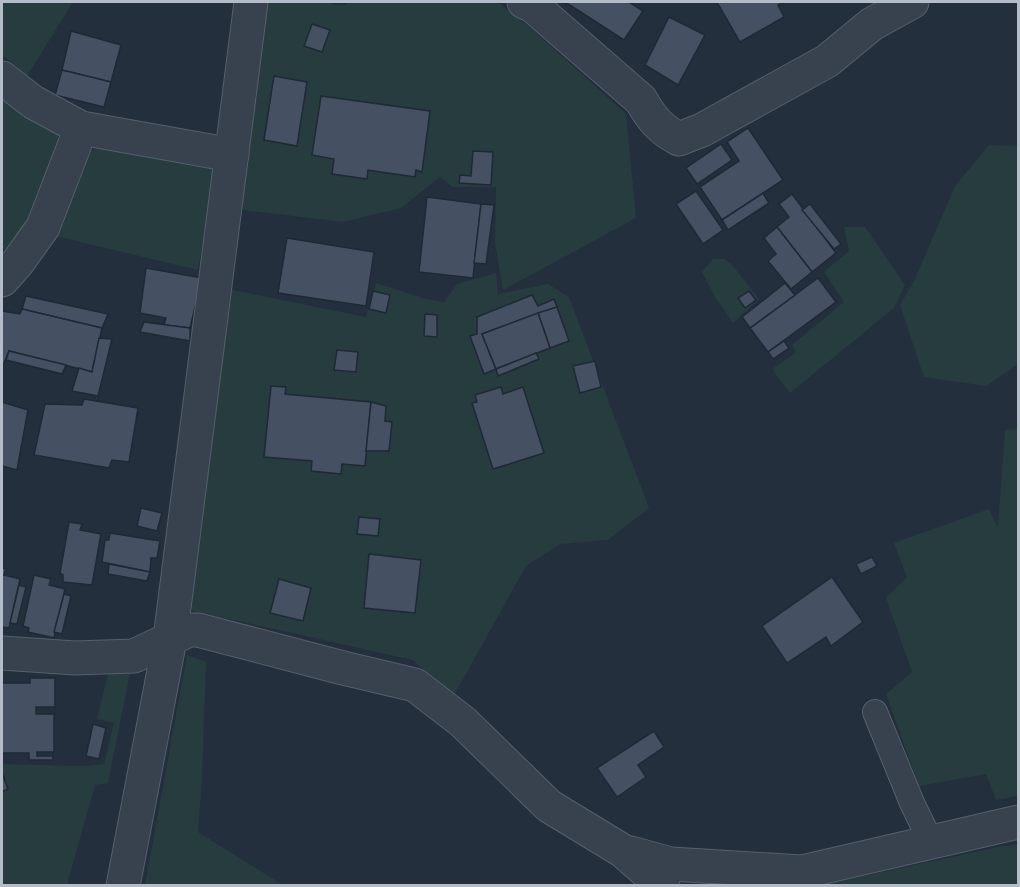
<svg xmlns="http://www.w3.org/2000/svg" width="1020" height="887" font-family="Rubik,sans-serif">
  <rect width="100%" height="100%" fill="#242f3e"/>
  <g fill="#263c3f" fill-rule="evenodd">
    <path d="M2 2H73L27 76 2 55Z"/>
    <path d="M262 2H332L333 5H346V2H498L527 25 626 114 636 218 503 290 495 243 496 187H453L440 177 401 208 343 222 235 209ZM312 24 330 30 322 52 304 46ZM274 77 307 82 297 145 264 140ZM321 96 430 111 422 171 416 170 414 177 368 170 366 179 332 174 334 159 312 155ZM473 151 492 152 491 185 459 182 460 175 471 176Z"/>
    <path d="M2 93 57 130 59 144 29 224 5 249 2 248Z"/>
    <path d="M989 145 1018 146V364L986 386 924 377 900 305 915 279 955 186Z"/>
    <path d="M101 146 216 166 198 270 51 235 84 154Z"/>
    <path d="M844 227H865L905 285 894 308 790 393 772 369 796 353 792 345 844 302 824 272 849 251Z"/>
    <path d="M713 259H724L732 265 759 299 733 323 715 297 702 272Z"/>
    <path d="M496 273 498 294 548 284 569 297 649 508 608 540 560 544 526 566 453 697 413 660 193 611 187 599 228 289 366 317 376 283 426 299 444 302 457 284ZM532 295 538 306 554 299 569 341 484 373 470 337 477 334V317ZM425 314 437 315 436 337 424 336ZM337 350 358 352 356 372 335 370ZM271 386 285 387V394L370 402 386 406 385 421 392 422 389 451H366L342 464 265 457ZM523 388 544 453 493 469 472 403ZM359 517 380 519 378 536 357 534ZM369 554 421 560 415 613 364 608ZM279 580 311 588 303 621 270 613Z"/>
    <path d="M1018 429V796L996 800 986 774 919 786 886 694 912 672 886 598 907 577 894 543 989 509 998 528 1005 430Z"/>
    <path d="M187 655 206 662 202 779 198 832 283 885H145Z"/>
    <path d="M130 673 108 783 95 785 67 885 2 886V764L88 766 104 764 114 723 97 719 108 674Z"/>
    <path d="M1018 844V885H822L998 847Z"/>
  </g>
  <g fill="#455162" stroke="#1f2835" stroke-width="1.5">
    <path d="M565 2H629L643 11 624 40Z"/>
    <path d="M717 2H784L778 5 784 17 740 42Z"/>
    <path d="M669 17 705 35 678 85 645 65Z"/>
    <path d="M312 24 330 30 322 52 304 46Z"/>
    <path d="M71 31 121 45 111 82 62 70Z"/>
    <path d="M62 70 111 82 104 107 55 95Z"/>
    <path d="M274 76 307 82 297 146 264 140Z"/>
    <path d="M321 96 430 111 422 172 416 170 415 177 368 170 367 179 332 174 334 159 312 155Z"/>
    <path d="M748 128 783 180 722 220 700 187 739 161 727 142Z"/>
    <path d="M721 144 732 160 697 184 686 168Z"/>
    <path d="M473 151 493 152 491 185 459 183 460 175 471 176Z"/>
    <path d="M696 191 723 230 703 244 676 204Z"/>
    <path d="M763 193 769 203 728 230 722 220Z"/>
    <path d="M792 194 836 253 812 272 777 227 789 217 779 204Z"/>
    <path d="M427 197 481 204 473 278 419 272Z"/>
    <path d="M481 204 494 205 486 264 474 263Z"/>
    <path d="M810 204 841 244 834 249 802 210Z"/>
    <path d="M777 227 812 272 791 289 768 261 776 254 764 238Z"/>
    <path d="M287 238 374 252 366 306 278 293Z"/>
    <path d="M146 268 202 278 190 328 164 325 166 318 140 313Z"/>
    <path d="M818 278 836 302 768 352 750 328Z"/>
    <path d="M785 283 795 295 750 328 742 317Z"/>
    <path d="M373 291 390 295 386 313 369 309Z"/>
    <path d="M749 291 756 300 745 308 738 298Z"/>
    <path d="M532 295 538 306 554 299 557 307 482 334 496 369 484 374 470 336 477 334V317Z"/>
    <path d="M26 296 108 314 102 328 22 309Z"/>
    <path d="M557 307 569 341 550 348 538 313Z"/>
    <path d="M22 309 102 328 92 372 9 351 2 368V311L20 314Z"/>
    <path d="M538 313 550 348 496 369 482 334Z"/>
    <path d="M425 314 437 315V337L424 336Z"/>
    <path d="M144 322 190 328V341L140 332Z"/>
    <path d="M99 338 112 339 98 396 72 391 79 368 92 372Z"/>
    <path d="M784 341 789 348 773 359 768 352Z"/>
    <path d="M337 350 358 352 356 372 334 370Z"/>
    <path d="M9 351 66 365 62 374 6 360Z"/>
    <path d="M536 353 539 359 498 376 496 369Z"/>
    <path d="M595 361 601 387 580 393 573 366Z"/>
    <path d="M271 386 286 387 285 394 371 402 365 466 342 464 341 474 311 471 312 461 264 457Z"/>
    <path d="M501 387 503 394 523 387 544 453 493 469 472 403 477 402 475 395Z"/>
    <path d="M84 399 138 408 129 462 112 460 109 468 34 455 45 404 82 405Z"/>
    <path d="M2 402 28 410 17 470 2 466Z"/>
    <path d="M371 402 386 406 385 421 392 422 389 451H366Z"/>
    <path d="M141 508 162 513 157 531 137 526Z"/>
    <path d="M359 517 380 519 378 536 357 534Z"/>
    <path d="M69 522 82 524 80 530 101 534 92 585 63 582V575L60 573Z"/>
    <path d="M110 533 160 541 157 558H151L150 572 102 562 105 540H109Z"/>
    <path d="M369 554 421 560 415 613 364 608Z"/>
    <path d="M872 557 877 566 861 574 856 564Z"/>
    <path d="M109 564 150 572 147 581 108 574Z"/>
    <path d="M2 568 6 569 4 575 20 579 9 628 2 627Z"/>
    <path d="M34 575 51 579 49 585 65 589 54 638 28 632 29 628 23 626Z"/>
    <path d="M832 577 863 622 831 646 826 637 787 663 762 626Z"/>
    <path d="M279 579 311 588 303 621 270 613Z"/>
    <path d="M19 585 26 587 17 624 10 623Z"/>
    <path d="M64 594 71 596 62 634 54 632Z"/>
    <path d="M30 678H55V707H36V714H54V752H37V756H53V760H29V753H2V683H30Z"/>
    <path d="M93 724 106 728 99 759 86 756Z"/>
    <path d="M654 731 664 747 638 765 646 777 617 797 597 768Z"/>
    <path d="M2 773 8 789 2 792Z"/>
  </g>
  <g fill="none" stroke-linecap="round" stroke-linejoin="round">
    <defs>
      <path id="service" d="M875 712 912 803 931 842"/>
      <g id="minor">
        <path d="M524 2 533 6 641 100C651 118 661 130 679 139L702 130 827 61 872 24 912 2"/>
        <path d="M2 78 33 102 81 128 232 155"/>
        <path d="M2 280 18 262 43 227 81 128"/>
        <path d="M2 653 75 658 134 656 189 630H198L343 668 415 685 463 722 549 806 623 851 663 886"/>
        <path d="M631 853 671 864 802 872 1018 822"/>
        <path d="M123 886 170 639 251 2"/>
      </g>
    </defs>
    <use href="#service" stroke="#565f6c" stroke-width="26"/>
    <use href="#minor" stroke="#565f6c" stroke-width="35"/>
    <use href="#service" stroke="#38414e" stroke-width="24"/>
    <use href="#minor" stroke="#38414e" stroke-width="33"/>
  </g>
  <rect width="1020" height="887" fill="none" stroke="#b4bcc9" stroke-width="6"/>
</svg>
